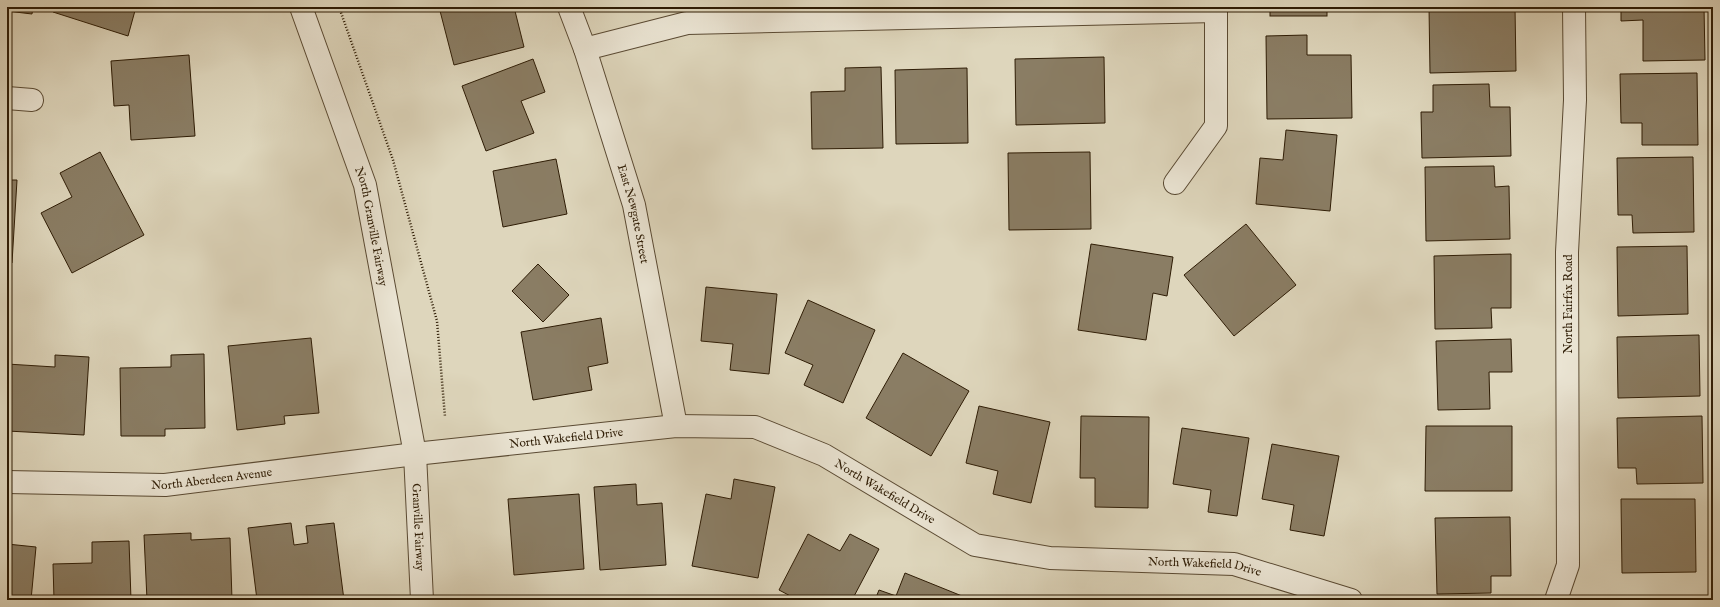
<svg xmlns="http://www.w3.org/2000/svg" width="1720" height="607" font-family="'IM FELL English',serif">
  <rect width="100%" height="100%" fill="#ded6bc"/>
  <filter id="stains"><feTurbulence type="fractalNoise" baseFrequency=".005" numOctaves="4"/><feColorMatrix values="0 0 0 0 .2 0 0 0 0 .09 0 0 0 0 .02 0 0 0 .5 -.17"/></filter>
  <radialGradient id="worn" r=".72"><stop offset=".6" stop-color="#630" stop-opacity="0"/><stop offset="1" stop-color="#630" stop-opacity=".3"/></radialGradient>
  <g fill="#8a7d64" stroke="#2e1c05">
    <path d="M7 7H33L32 14 7 11Z"/>
    <path d="M54 7H136L128 36 53 12Z"/>
    <path d="M439 7H514L524 47 454 65Z"/>
    <rect x="1270" y="7" width="57" height="9"/>
    <path d="M1429 7H1515L1516 71 1430 73Z"/>
    <path d="M1621 7H1704L1705 60 1643 61V20L1621 21Z"/>
    <path d="M1307 35V55H1351L1352 118 1267 119 1266 36Z"/>
    <path d="M189 55 195 136 131 140 129 105 114 106 111 61Z"/>
    <path d="M1104 57 1105 123 1016 125 1015 59Z"/>
    <path d="M533 59 545 92 521 101 534 133 486 151 462 86Z"/>
    <path d="M881 67 883 148 812 149 811 92 845 91V68Z"/>
    <path d="M967 68 968 143 896 144 895 70Z"/>
    <path d="M1697 73 1698 145H1642V123H1621L1620 74Z"/>
    <path d="M1489 84 1490 107H1510L1511 156 1422 158 1421 112H1433V85Z"/>
    <path d="M1286 130 1337 135 1330 211 1256 204 1260 158 1283 160Z"/>
    <path d="M100 152 144 235 72 273 41 213 72 197 60 173Z"/>
    <path d="M1090 152 1091 229 1009 230 1008 153Z"/>
    <path d="M1693 157 1694 232 1633 233 1632 215H1618L1617 158Z"/>
    <path d="M556 159 567 214 503 227 493 171Z"/>
    <path d="M1494 166 1495 187 1509 186 1510 239 1426 241 1425 167Z"/>
    <path d="M7 180H17L12 263 7 262Z"/>
    <path d="M1246 224 1296 285 1234 336 1184 275Z"/>
    <path d="M1091 244 1173 257 1167 296 1153 293 1146 340 1078 330Z"/>
    <path d="M1687 246 1688 314 1618 316 1617 247Z"/>
    <path d="M1511 254V308H1491L1492 328 1435 329 1434 256Z"/>
    <path d="M538 264 569 295 543 322 512 291Z"/>
    <path d="M706 287 777 294 769 374 730 370 733 344 701 341Z"/>
    <path d="M808 300 875 330 843 403 804 385 813 365 785 353Z"/>
    <path d="M601 318 608 363 588 367 592 390 533 400 521 332Z"/>
    <path d="M1699 335 1700 396 1618 398 1617 337Z"/>
    <path d="M311 338 319 413 284 416 285 424 237 430 228 346Z"/>
    <path d="M1511 339 1512 372H1489L1490 409 1438 410 1436 341Z"/>
    <path d="M903 353 969 391 931 456 866 418Z"/>
    <path d="M204 354 205 428 165 429V436H121L120 368 171 367V355Z"/>
    <path d="M55 355 89 357 84 435 7 431V364L55 367Z"/>
    <path d="M979 406 1050 422 1031 503 993 494 998 471 966 463Z"/>
    <path d="M1081 416 1149 417 1148 508 1095 507V478H1080Z"/>
    <path d="M1702 416 1703 483 1637 484 1636 468H1618L1617 418Z"/>
    <path d="M1426 426H1512V491H1425Z"/>
    <path d="M1182 428 1249 438 1237 516 1208 512 1211 490 1173 484Z"/>
    <path d="M1272 444 1339 456 1324 536 1290 530 1294 505 1262 499Z"/>
    <path d="M734 479 775 487 758 578 692 566 706 494 731 499Z"/>
    <path d="M636 484 637 505 662 503 666 565 600 570 594 487Z"/>
    <path d="M579 494 584 569 514 575 508 499Z"/>
    <path d="M1621 499H1695L1696 572 1622 573Z"/>
    <path d="M1510 517 1511 576H1491V593L1437 594 1435 518Z"/>
    <path d="M291 523 294 545 308 543 306 526 334 523 344 600H257L248 528Z"/>
    <path d="M191 533V540L230 538 232 600H147L144 535Z"/>
    <path d="M808 534 840 551 850 534 879 549 852 600H798L779 590Z"/>
    <path d="M129 541 131 600H54L53 564 92 563V542Z"/>
    <path d="M7 544 36 547 31 600H7Z"/>
    <path d="M905 573 962 596 961 600H875L879 590 896 596Z"/>
  </g>
  <g fill="none" stroke-linecap="round" stroke-linejoin="round">
    <defs>
      <g id="minor">
        <path id="s1" d="M301 7 365 185 415 454 422 600"/>
        <path id="s2" d="M569 7 585 49 634 205 676 426"/>
        <path d="M585 49 687 23 1216 11"/>
        <path d="M7 98 32 100"/>
        <path d="M1175 183 1216 126V7"/>
        <path id="s3" d="M7 482 165 485 415 454 676 426 755 427 824 455 975 545 1050 558 1234 564 1351 600"/>
        <path d="M1556 600 1568 565 1567 252 1575 100 1574 7"/>
      </g>
    </defs>
    <use href="#minor" stroke="#5a4a33" stroke-width="24"/>
    <path stroke="#2e1c05" stroke-width="2.5" stroke-dasharray="1 2" stroke-linecap="butt" d="M339 7 393 160 437 321 445 417"/>
    <use href="#minor" stroke="#eae4d3" stroke-width="22"/>
  </g>
  <g text-anchor="middle" stroke-width="3.5" stroke-linejoin="round" paint-order="stroke">
    <g font-size="12" fill="#2e1c05" stroke="#eae4d3">
      <text dy="4" stroke="none"><textPath href="#s2" startOffset="217">East Newgate Street</textPath></text>
      <text dy="4" stroke="none"><textPath href="#s1" startOffset="231">North Granville Fairway</textPath></text>
      <text transform="translate(1568 304) rotate(-90)" y="4">North Fairfax Road</text>
      <text dy="4" stroke="none"><textPath href="#s3" startOffset="562">North Wakefield Drive</textPath></text>
      <text dy="4" stroke="none"><textPath href="#s3" startOffset="205">North Aberdeen Avenue</textPath></text>
      <text dy="4" stroke="none"><textPath href="#s3" startOffset="897">North Wakefield Drive</textPath></text>
      <text dy="4" stroke="none"><textPath href="#s1" startOffset="536">Granville Fairway</textPath></text>
      <text dy="4" stroke="none"><textPath href="#s3" startOffset="1233">North Wakefield Drive</textPath></text>
    </g>
  </g>
  <rect width="1720" height="607" fill="none" stroke="#ded6bc" stroke-width="24"/>
  <rect x="8" y="8" width="1704" height="591" fill="none" stroke="#2e1c05" stroke-width="2"/>
  <rect x="12" y="12" width="1696" height="583" fill="none" stroke="#2e1c05"/>
  <rect width="100%" height="100%" filter="url(#stains)"/>
  <rect width="100%" height="100%" fill="url(#worn)"/>
</svg>
